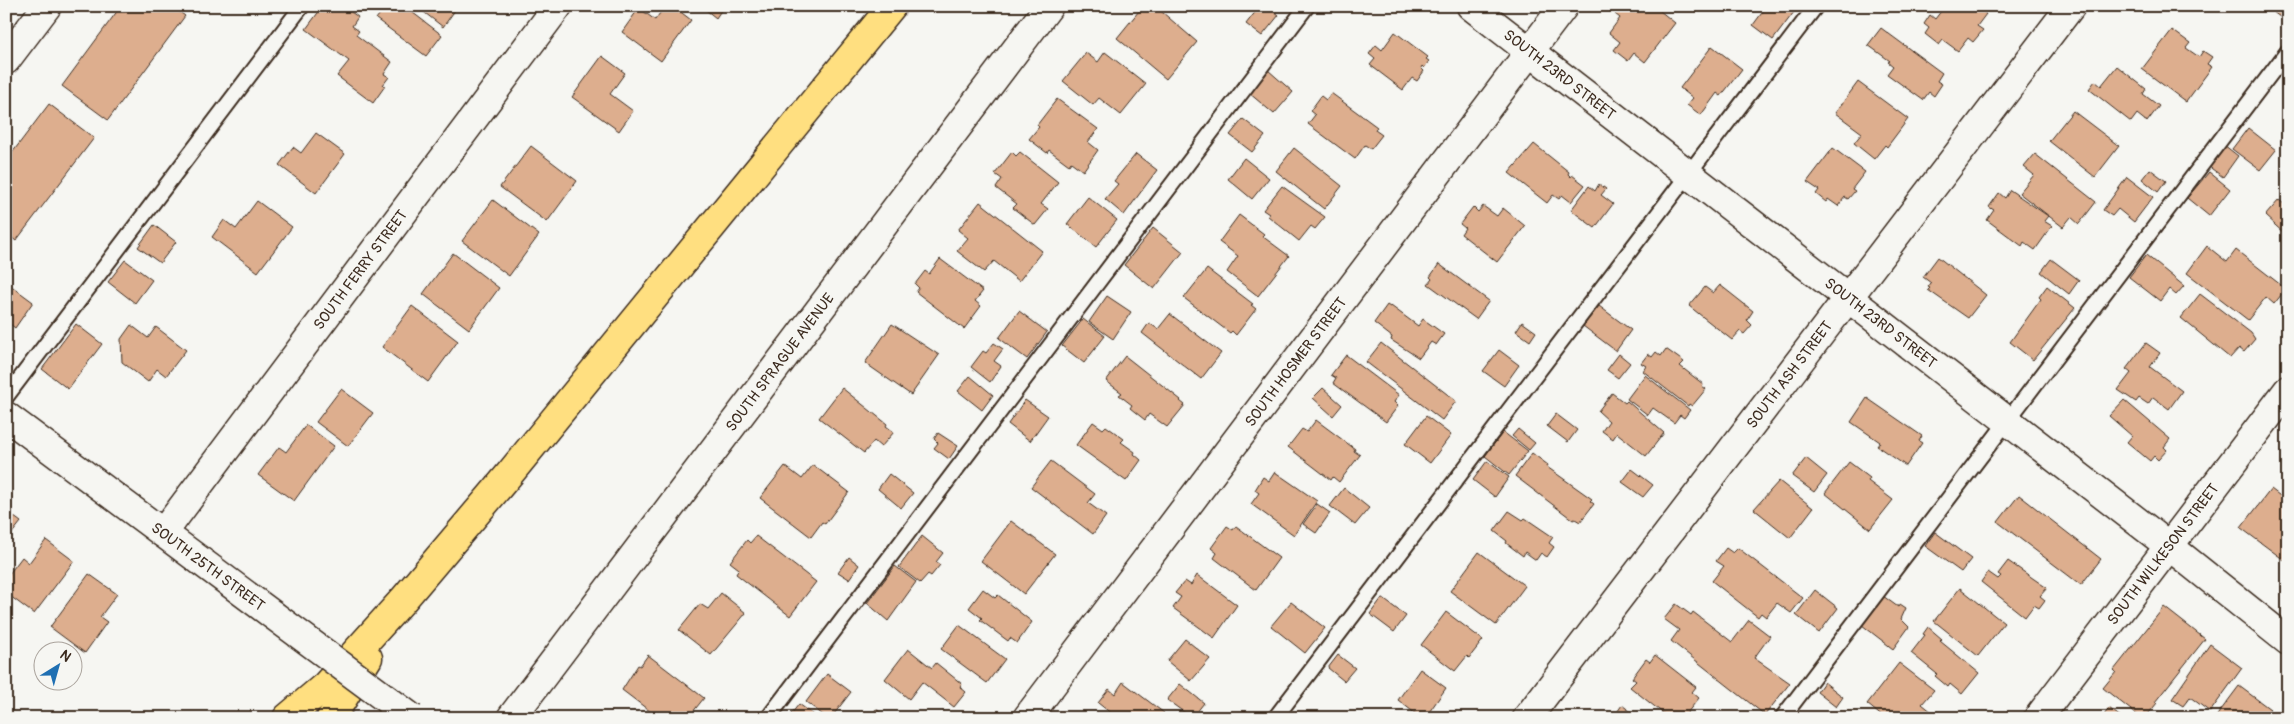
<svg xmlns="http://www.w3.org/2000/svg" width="2294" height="724" font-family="Pangolin,sans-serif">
  <rect width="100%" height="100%" fill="#f6f6f2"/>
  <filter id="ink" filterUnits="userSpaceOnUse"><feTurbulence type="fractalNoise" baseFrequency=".02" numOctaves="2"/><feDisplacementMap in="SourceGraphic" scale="10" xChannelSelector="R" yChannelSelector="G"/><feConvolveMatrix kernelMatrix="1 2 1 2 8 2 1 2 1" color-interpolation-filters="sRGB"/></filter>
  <g filter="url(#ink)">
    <g fill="#ddae8e" stroke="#3b2a1e">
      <path d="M121 6H172L185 16 108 120 62 86Z"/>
      <path d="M323 6H343L358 17 352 26 359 31 356 35 392 62 384 74 389 77 383 85 385 86 373 103 337 76 349 61 306 29Z"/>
      <path d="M386 6H404L442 35 426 56 376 19Z"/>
      <path d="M416 6H458L443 27Z"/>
      <path d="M665 6H673L691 20 661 61 622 32 639 8 655 20Z"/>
      <path d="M701 6H724L716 18Z"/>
      <path d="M1143 6H1155L1197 42 1166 79 1117 38Z"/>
      <path d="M1260 6H1268L1279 15 1262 36 1246 24Z"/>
      <path d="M1622 6H1654L1675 23 1645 62 1634 53 1628 61 1614 50 1620 42 1609 33 1620 18 1615 14Z"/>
      <path d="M1767 6H1787L1794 12 1773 40 1753 25Z"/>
      <path d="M1945 6H1977L1986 14 1977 26 1983 30 1973 42 1968 38 1958 51 1943 40 1939 45 1925 34 1929 28 1924 24 1930 15 1935 19Z"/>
      <path d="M2265 6H2288V23Z"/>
      <path d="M1881 28 1942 73 1937 81 1942 84 1934 96 1929 92 1923 100 1887 74 1893 66 1888 62 1890 61 1868 45Z"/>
      <path d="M2172 30 2190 43 2186 48 2199 57 2203 51 2212 57 2207 64 2212 67 2186 102 2142 69Z"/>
      <path d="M1395 32 1428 57 1426 59 1429 61 1424 68 1422 66 1421 68 1424 71 1417 81 1412 78 1403 90 1370 65 1375 59 1369 54 1376 45 1382 50Z"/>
      <path d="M1712 46 1742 69 1721 96 1717 93 1701 115 1687 105 1693 98 1680 88Z"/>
      <path d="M1105 52 1146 84 1121 115 1099 98 1093 105 1063 81 1086 53 1098 62Z"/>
      <path d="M602 56 625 73 610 94 633 111 619 131 572 97Z"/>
      <path d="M2117 66 2146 89 2143 94 2159 106 2147 122 2137 114 2131 122 2089 89 2095 81 2101 86Z"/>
      <path d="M1268 70 1293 92 1274 114 1249 93Z"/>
      <path d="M1858 82 1908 119 1887 147 1885 145 1874 159 1854 143 1862 133 1835 113Z"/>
      <path d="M1331 93 1377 127 1375 130 1382 135 1371 149 1365 145 1355 159 1308 124 1315 115 1310 111 1321 96 1326 100Z"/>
      <path d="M1057 99 1098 129 1088 142 1098 150 1083 171 1071 162 1069 165 1049 150 1047 153 1029 139 1039 127 1037 125Z"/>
      <path d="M49 104 94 138 16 241 6 233V161Z"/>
      <path d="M2073 111 2119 146 2095 177 2049 141Z"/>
      <path d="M1243 119 1265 136 1252 152 1230 135Z"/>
      <path d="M2248 128 2276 150 2260 170 2232 149Z"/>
      <path d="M316 133 345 154 316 193 279 165 293 147 301 153Z"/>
      <path d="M1534 144 1569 172 1568 174 1571 177 1572 175 1585 185 1571 202 1562 195 1559 199 1553 195 1547 203 1509 173Z"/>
      <path d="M2224 145 2238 156 2223 177 2208 166Z"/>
      <path d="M531 146 577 181 547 222 500 187Z"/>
      <path d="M1294 148 1342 186 1324 209 1276 171Z"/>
      <path d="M1833 148 1865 172 1852 189 1855 191 1848 199 1845 197 1838 206 1828 199 1826 202 1816 194 1819 190 1807 182Z"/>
      <path d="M1012 152 1016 156 1020 152 1058 182 1041 204 1048 209 1035 225 1013 208 1017 204 996 188 1002 179 995 174Z"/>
      <path d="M1136 154 1157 170 1124 215 1105 199 1118 184 1114 181Z"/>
      <path d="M2035 154 2096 202 2079 224 2071 217 2063 227 2019 193 2034 175 2024 167Z"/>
      <path d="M1244 158 1269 178 1252 199 1228 179Z"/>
      <path d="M2150 169 2166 181 2158 192 2142 179Z"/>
      <path d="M2209 172 2230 189 2209 216 2187 198Z"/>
      <path d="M2127 177 2153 197 2134 222 2118 209 2112 216 2103 210Z"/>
      <path d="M1599 184 1606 189 1601 195 1613 204 1595 228 1571 210 1589 186 1595 191Z"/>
      <path d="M1282 186 1325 217 1315 229 1311 226 1299 241 1268 216 1269 214 1263 210Z"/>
      <path d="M2010 190 2048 216 2044 221 2052 226 2035 250 2024 242 2022 246 1987 220 1994 210 1989 207 1999 193 2005 198Z"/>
      <path d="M1088 197 1117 220 1096 247 1067 224Z"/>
      <path d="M493 200 539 235 509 276 462 241Z"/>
      <path d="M2279 200 2284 204 2288 200V242L2285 240 2286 235 2265 216Z"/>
      <path d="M257 201 292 227 258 272 212 237 224 220 236 229Z"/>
      <path d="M980 202 1042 251 1019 281 994 261 984 272 957 251 968 238 958 230Z"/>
      <path d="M1483 206 1497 216 1503 208 1525 226 1497 262 1461 234 1465 228 1460 224 1473 207 1478 212Z"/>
      <path d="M1239 215 1264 234 1262 236 1289 256 1258 296 1227 272 1238 256 1219 242Z"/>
      <path d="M154 225 176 242 160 263 138 247Z"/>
      <path d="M1153 228 1183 252 1154 289 1124 265Z"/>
      <path d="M2207 246 2227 262 2236 250 2286 289 2274 304 2266 297 2248 320 2187 273Z"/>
      <path d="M453 253 499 288 469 329 423 294Z"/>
      <path d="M2146 255 2184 286 2176 295 2169 289 2160 301 2129 277Z"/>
      <path d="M1938 257 1986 295 1968 318 1928 290 1930 288 1928 287 1931 283 1923 277Z"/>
      <path d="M940 259 983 291 975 301 981 306 964 329 916 292 919 288 915 284 925 271 929 274Z"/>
      <path d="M2051 259 2079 280 2069 294 2041 272Z"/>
      <path d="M125 260 152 280 135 303 108 282Z"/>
      <path d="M1439 264 1489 301 1476 319 1428 284 1432 279 1430 277Z"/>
      <path d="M1207 269 1253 304 1251 305 1256 309 1236 335 1232 331 1230 333 1184 298Z"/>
      <path d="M6 282 33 302 15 328 6 321Z"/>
      <path d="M1720 285 1753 311 1747 320 1752 325 1744 334 1740 331 1732 340 1689 306 1705 287 1713 293Z"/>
      <path d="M2047 286 2075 308 2033 360 2010 342 2041 299 2039 297Z"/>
      <path d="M2200 294 2251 333 2255 339 2244 352 2239 348 2230 358 2181 318Z"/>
      <path d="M1107 296 1131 312 1113 339 1089 322Z"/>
      <path d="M1387 305 1390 307 1391 306 1418 326 1423 319 1444 334 1436 345 1431 342 1419 358 1391 340 1392 337 1374 323Z"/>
      <path d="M412 306 458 341 428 382 382 347Z"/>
      <path d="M1599 306 1631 330 1616 351 1583 326Z"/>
      <path d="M1019 311 1047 332 1027 359 999 338Z"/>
      <path d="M1170 314 1221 353 1201 379 1142 333 1149 323 1158 329Z"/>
      <path d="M1083 319 1105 336 1084 363 1062 346Z"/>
      <path d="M1522 322 1536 332 1530 341 1516 331Z"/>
      <path d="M76 324 102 344 68 389 42 369Z"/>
      <path d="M892 324 939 355 911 395 865 363Z"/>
      <path d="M131 325 148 338 156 327 186 350 166 376 157 369 148 382 122 362 121 339Z"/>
      <path d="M994 343 1003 349 994 361 1001 366 990 382 971 367 983 351 986 353Z"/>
      <path d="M1381 343 1456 401 1442 420 1366 362Z"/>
      <path d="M2146 343 2160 353 2150 367 2182 391 2169 409 2153 397 2148 404 2139 398 2136 402 2118 390 2131 373 2126 369Z"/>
      <path d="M1666 349 1684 362 1680 366 1703 384 1702 386 1706 389 1692 406 1689 404 1688 406 1643 371 1646 366 1641 363 1648 354 1652 357 1656 352 1661 356Z"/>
      <path d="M1499 350 1519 365 1504 386 1483 371Z"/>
      <path d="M1619 354 1630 363 1618 378 1607 370Z"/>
      <path d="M1346 355 1399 395 1394 402 1398 406 1386 422 1333 383 1336 378 1331 375Z"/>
      <path d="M1125 356 1181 400 1180 401 1185 405 1167 427 1149 414 1145 420 1130 408 1132 405 1119 395 1122 393 1106 381Z"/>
      <path d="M1645 375 1690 410 1684 418 1680 415 1674 423 1653 408 1648 415 1627 399Z"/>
      <path d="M970 376 993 395 982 410 958 391Z"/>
      <path d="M842 388 887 424 886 426 894 432 881 447 874 441 864 453 819 418Z"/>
      <path d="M1323 388 1342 405 1333 416 1313 398Z"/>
      <path d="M341 389 373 413 348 446 316 422Z"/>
      <path d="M1612 393 1625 403 1627 401 1664 433 1646 456 1617 433 1613 439 1602 431 1609 421 1598 411Z"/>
      <path d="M1867 398 1922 436 1919 441 1922 443 1906 466 1877 446 1880 442 1851 422Z"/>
      <path d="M1025 400 1048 416 1030 441 1008 424Z"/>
      <path d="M2124 400 2170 439 2164 447 2167 450 2158 460 2154 456 2150 461 2127 442 2132 436 2109 416Z"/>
      <path d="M1556 414 1577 430 1568 442 1547 426Z"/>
      <path d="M1426 416 1451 435 1430 463 1405 444Z"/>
      <path d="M1316 420 1355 449 1354 451 1360 455 1339 482 1333 477 1331 480 1288 447 1302 429 1307 432Z"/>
      <path d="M1093 422 1103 429 1106 426 1124 439 1121 442 1135 452 1134 454 1141 460 1126 481 1076 445Z"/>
      <path d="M306 425 334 446 294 501 258 475 279 447 286 452Z"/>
      <path d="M1518 429 1535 443 1529 450 1512 436Z"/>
      <path d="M1503 432 1528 451 1509 475 1485 456Z"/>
      <path d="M938 433 958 446 949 459 934 448 938 443 934 439Z"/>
      <path d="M1532 453 1548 465 1547 467 1592 499 1590 501 1594 504 1580 522 1575 519 1573 520 1515 476Z"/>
      <path d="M1806 458 1827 475 1814 492 1792 476Z"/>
      <path d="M1051 461 1095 494 1088 503 1106 516 1093 534 1031 487Z"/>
      <path d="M1487 461 1509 477 1495 497 1473 480Z"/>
      <path d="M1849 462 1870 478 1868 481 1893 500 1870 529 1825 493Z"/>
      <path d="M813 465 849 492 825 524 822 522 811 537 760 498 785 466 802 479Z"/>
      <path d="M1632 469 1653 485 1643 497 1622 482Z"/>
      <path d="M1275 472 1317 501 1294 535 1251 504 1259 493 1255 490 1263 477 1269 481Z"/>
      <path d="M889 474 913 493 901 508 878 489Z"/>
      <path d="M1779 481 1813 508 1790 538 1754 509Z"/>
      <path d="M1344 488 1369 508 1355 525 1330 506Z"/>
      <path d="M2271 489 2288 502V563L2241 528Z"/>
      <path d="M2019 495 2101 559 2081 585 1998 522Z"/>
      <path d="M1317 504 1330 513 1316 533 1303 524Z"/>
      <path d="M6 511 21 522 6 541Z"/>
      <path d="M1509 511 1523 520 1525 518 1553 537 1549 543 1554 547 1547 557 1541 553 1536 560 1525 552 1523 556 1506 543 1507 541 1494 531Z"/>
      <path d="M1011 521 1055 554 1024 594 981 561Z"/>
      <path d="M1227 526 1233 530 1236 526 1279 558 1256 590 1214 558 1217 553 1211 548Z"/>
      <path d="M1935 532 1971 559 1961 572 1925 546Z"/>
      <path d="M756 536 816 582 790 616 736 574 739 569 730 562 747 540 750 543Z"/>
      <path d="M922 536 943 553 936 562 940 565 931 576 928 574 920 583 899 567Z"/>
      <path d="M46 540 74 561 34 614 6 593V578L22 557 29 563Z"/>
      <path d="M1726 548 1733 553 1738 548 1803 598 1791 613 1777 603 1766 617 1761 613 1758 617 1712 581 1724 566 1716 561Z"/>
      <path d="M1479 552 1525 586 1496 625 1450 591Z"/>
      <path d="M849 557 859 565 849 579 838 572Z"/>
      <path d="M2008 561 2047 588 2040 596 2045 600 2039 608 2034 605 2025 617 1981 582 1988 572 1998 579 2001 576 1998 574Z"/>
      <path d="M895 566 916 582 888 621 867 603Z"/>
      <path d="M89 574 117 594 100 617 107 622 85 653 50 627Z"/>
      <path d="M1197 575 1237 605 1214 638 1173 608 1181 597 1175 593 1185 581 1191 585Z"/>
      <path d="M1960 588 2004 623 1978 656 1934 621Z"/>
      <path d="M983 589 995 598 998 595 1032 622 1017 643 1010 638 1008 641 980 620 982 618 969 608Z"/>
      <path d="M1815 590 1838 608 1819 633 1796 615Z"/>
      <path d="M721 593 746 613 711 655 679 630 700 604 708 609Z"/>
      <path d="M1883 596 1898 607 1900 604 1906 608 1901 619 1909 627 1893 649 1862 625Z"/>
      <path d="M1382 598 1406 616 1394 632 1370 614Z"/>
      <path d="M1291 602 1325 628 1305 653 1271 626Z"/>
      <path d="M1676 604 1691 615 1693 612 1732 642 1749 620 1770 636 1754 658 1790 683 1765 715 1671 641 1679 630 1664 619Z"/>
      <path d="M2164 607 2205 639 2155 702 2157 703 2145 718H2141L2103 688 2116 672 2114 670Z"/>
      <path d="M1446 612 1483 640 1469 658 1467 656 1455 671 1421 645Z"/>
      <path d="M959 625 1005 659 987 683 941 649Z"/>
      <path d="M1928 627 1942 639 1940 641 1979 673 1962 694 1950 684 1948 687 1935 676 1937 674 1911 653 1925 635 1923 634Z"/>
      <path d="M1185 639 1210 659 1191 681 1167 661Z"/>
      <path d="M2210 644 2242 668 2210 712 2190 697 2183 706 2172 699Z"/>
      <path d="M908 649 932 668 936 663 962 684 960 687 966 692 954 707 922 682 909 699 885 679Z"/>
      <path d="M648 655 704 698 688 718H654L649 714 651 712 622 690 638 665 640 666Z"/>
      <path d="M1338 655 1355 668 1344 681 1328 668Z"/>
      <path d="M1655 655 1696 687 1692 692 1699 698 1683 718H1669L1630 687 1636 681 1632 678 1646 659 1650 662Z"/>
      <path d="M1899 663 1934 690 1922 704 1937 716 1936 718H1884L1867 704Z"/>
      <path d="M1420 669 1446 688 1425 718H1421L1398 700Z"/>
      <path d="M827 674 851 692 831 718H827L806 702Z"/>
      <path d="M1123 682 1164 713 1160 718H1117L1098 703 1109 689 1115 694Z"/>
      <path d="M1824 682 1843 697 1836 707 1817 692Z"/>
      <path d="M1180 684 1204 703 1192 718 1167 700Z"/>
      <path d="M2239 686 2270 709 2263 718H2215Z"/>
      <path d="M799 704 818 718H788Z"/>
      <path d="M1622 705 1639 718H1613Z"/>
      <path d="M2109 708 2122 718H2102Z"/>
      <path d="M876 709 888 718H869Z"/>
    </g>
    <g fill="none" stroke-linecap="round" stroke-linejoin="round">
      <defs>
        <g id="service">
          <path d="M6 397 302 6"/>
          <path d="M768 718 1307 6"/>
          <path d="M1275 718 1816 6"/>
          <path d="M1782 718 2288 51"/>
        </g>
        <g id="minor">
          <path id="s1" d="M1471 6 2169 546 2288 641"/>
          <path id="s2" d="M163 533 558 6"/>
          <path id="s3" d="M511 718 1049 6"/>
          <path id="s4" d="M1027 718 1564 6"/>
          <path id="s5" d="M1527 718 2071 6"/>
        </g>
        <g id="tertiary">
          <path d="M6 60 47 6"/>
          <path id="s6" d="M6 416 273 615"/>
          <path id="s7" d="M2038 718 2288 390"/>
        </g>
        <g id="motorway">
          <path d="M287 718 326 685 403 600 507 477 892 6"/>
          <path d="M331 718 368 658"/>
        </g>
      </defs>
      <use href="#service" stroke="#3b2a1e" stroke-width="18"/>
      <use href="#minor" stroke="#3b2a1e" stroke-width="31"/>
      <use href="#tertiary" stroke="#3b2a1e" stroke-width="31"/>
      <use href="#motorway" stroke="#3b2a1e" stroke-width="31"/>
      <use href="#service" stroke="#f6f6f2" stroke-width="14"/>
      <use href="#minor" stroke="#f6f6f2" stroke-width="28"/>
      <use href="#tertiary" stroke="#f6f6f2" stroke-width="28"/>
      <use href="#motorway" stroke="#ffdf80" stroke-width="28"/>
      <defs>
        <path id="tertiary-bridge" d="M273 615 412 718"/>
      </defs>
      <use href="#tertiary-bridge" stroke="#3b2a1e" stroke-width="31" stroke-linecap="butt"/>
      <use href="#tertiary-bridge" stroke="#f6f6f2" stroke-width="28"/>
    </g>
  </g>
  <g text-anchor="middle" stroke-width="4.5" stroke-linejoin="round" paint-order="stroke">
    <g font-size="15" fill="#3b2a1e" stroke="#f6f6f2">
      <text dy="5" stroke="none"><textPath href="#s1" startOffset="112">SOUTH 23RD STREET</textPath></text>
      <text dy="5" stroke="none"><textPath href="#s2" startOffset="329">SOUTH FERRY STREET</textPath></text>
      <text dy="5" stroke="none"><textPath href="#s1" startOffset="518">SOUTH 23RD STREET</textPath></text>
      <text dy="5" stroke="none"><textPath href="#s3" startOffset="446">SOUTH SPRAGUE AVENUE</textPath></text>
      <text dy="5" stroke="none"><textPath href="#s4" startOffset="446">SOUTH HOSMER STREET</textPath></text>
      <text dy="5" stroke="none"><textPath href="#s5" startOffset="432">SOUTH ASH STREET</textPath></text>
      <text dy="5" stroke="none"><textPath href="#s7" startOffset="206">SOUTH WILKESON STREET</textPath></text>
      <text dy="5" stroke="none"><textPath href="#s6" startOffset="252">SOUTH 25TH STREET</textPath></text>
    </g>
  </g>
  <rect width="2294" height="724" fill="none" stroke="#f6f6f2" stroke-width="25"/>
  <rect x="12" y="12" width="2269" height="699" fill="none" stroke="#3b2a1e" stroke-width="2" filter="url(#ink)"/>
  <g transform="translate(58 666) rotate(37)"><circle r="24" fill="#f6f6f2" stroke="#aba49d"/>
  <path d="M0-4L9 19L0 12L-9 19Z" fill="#1f6fb2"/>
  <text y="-8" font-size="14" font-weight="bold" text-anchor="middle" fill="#3b2a1e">N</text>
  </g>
</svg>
